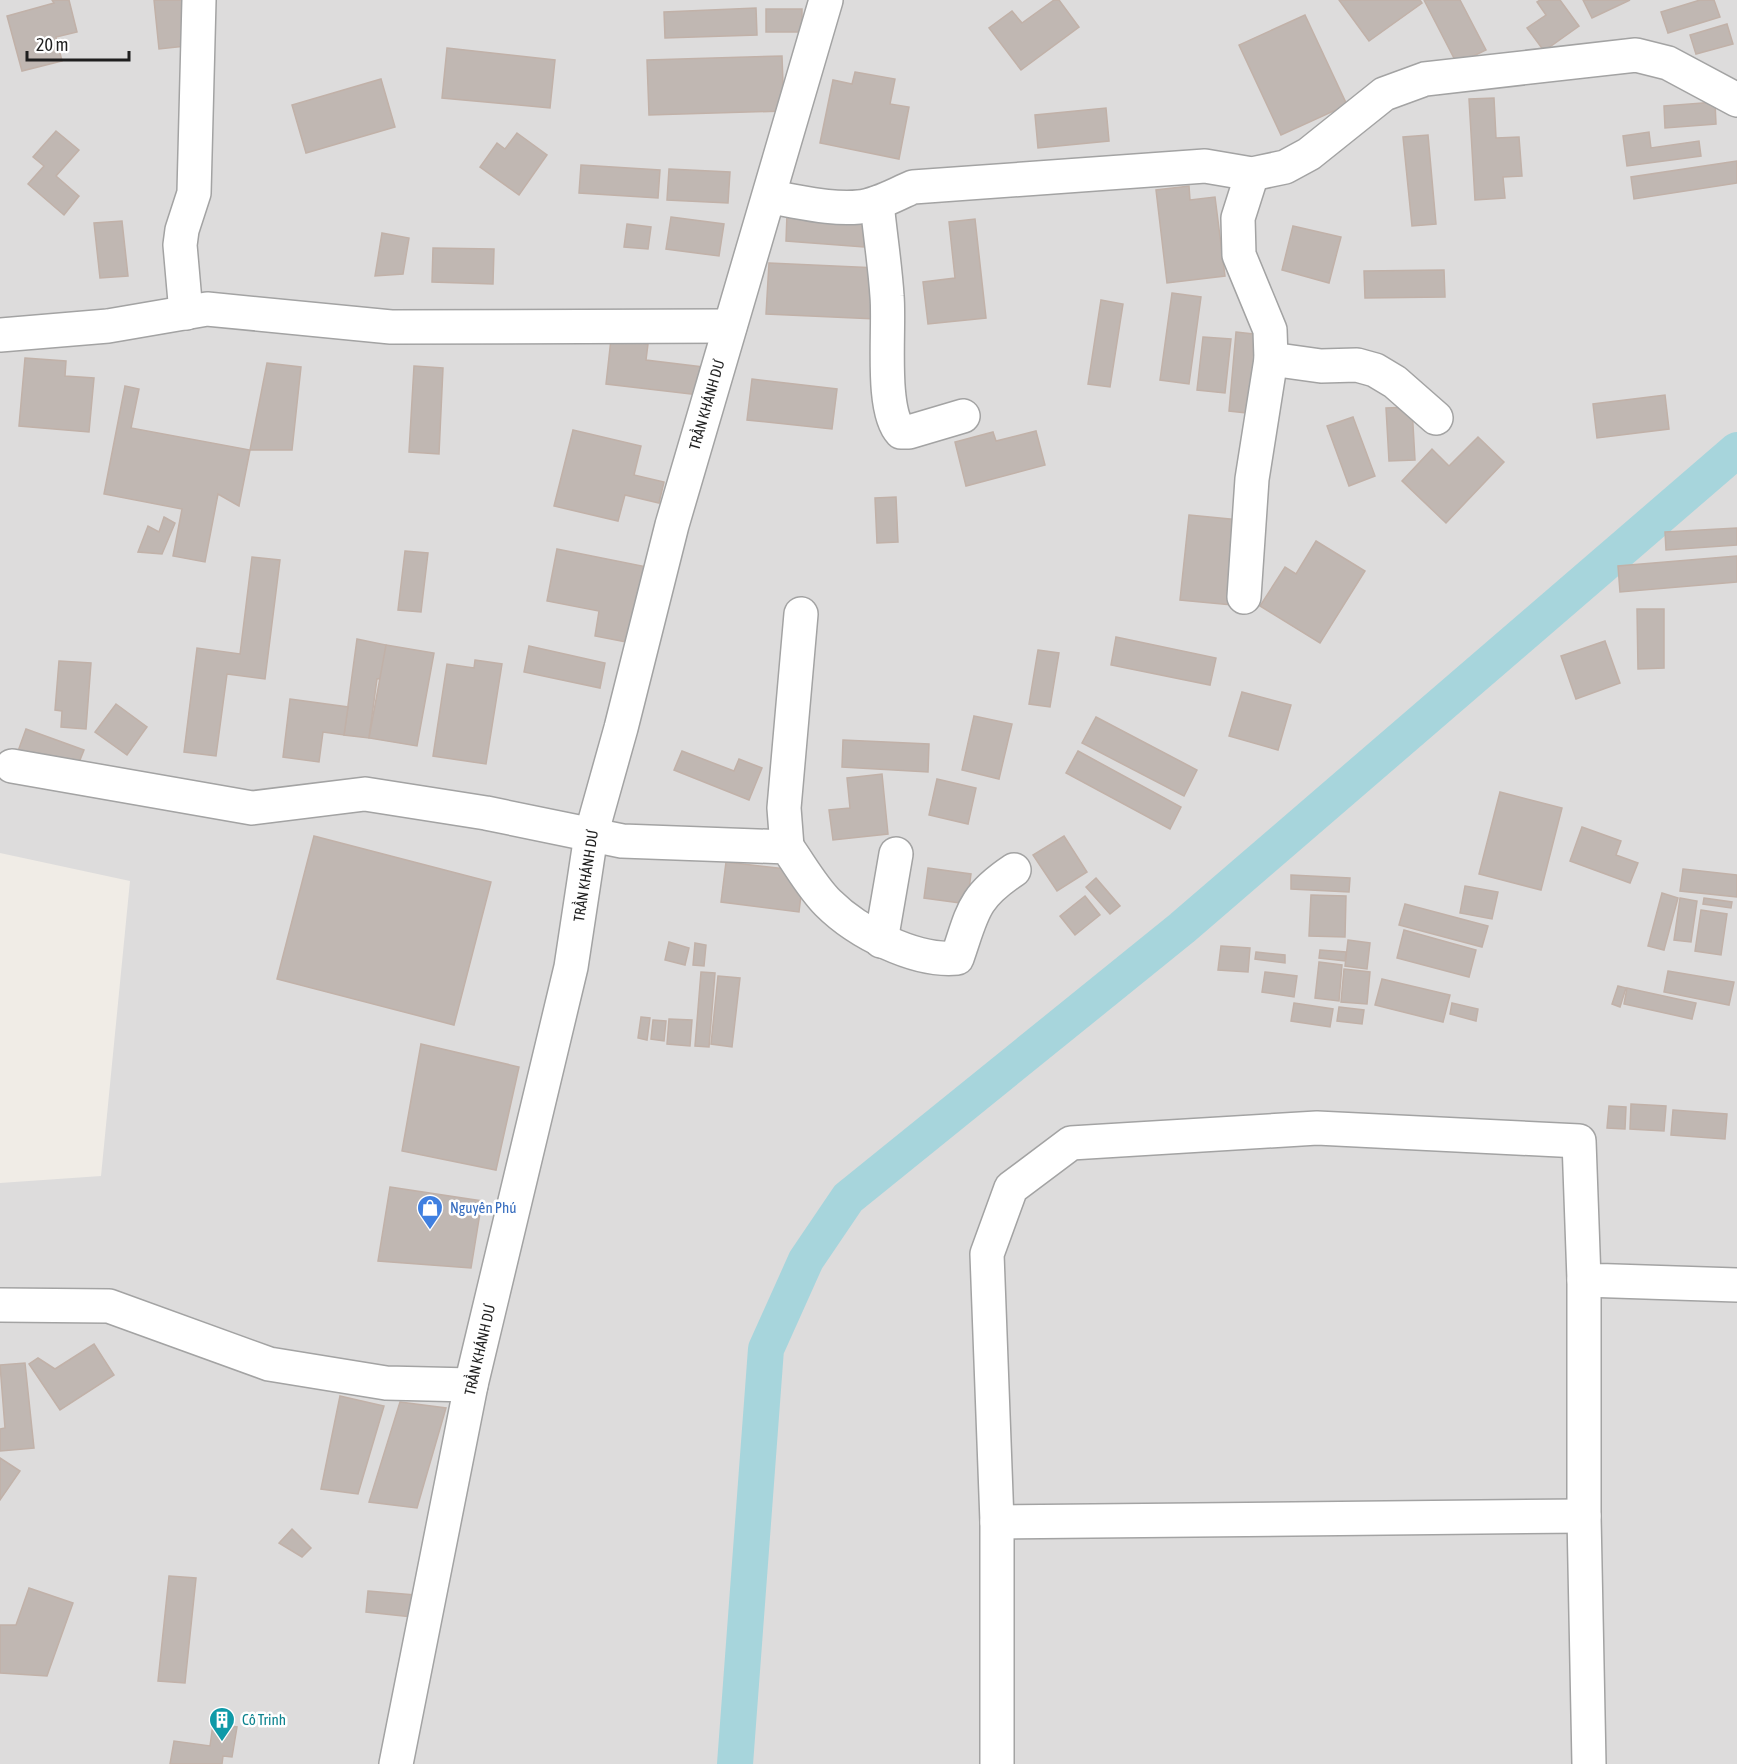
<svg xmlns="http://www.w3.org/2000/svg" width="1737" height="1764" font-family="'Asap Condensed',sans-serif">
  <rect width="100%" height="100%" fill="#f0ece6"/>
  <path fill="#dddcdc" d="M0 0H1737V1764H0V1183L101 1176 130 881 0 853Z"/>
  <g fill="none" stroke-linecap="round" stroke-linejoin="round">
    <path stroke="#a7d5dc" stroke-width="36" d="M735 1764 766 1349 806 1260 848 1198 1182 928 1737 450"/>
  </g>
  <g fill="#c0b7b2" stroke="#c1b1a8" stroke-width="1.5">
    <path d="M52 0H69L77 32 56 37 62 61 22 71 7 16 54 3Z"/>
    <path d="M154 0H190L195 45 159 49Z"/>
    <path d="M1054 0H1059L1079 27 1021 70 989 28 1012 11 1022 23Z"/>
    <path d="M1339 0H1420L1422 3 1369 41Z"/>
    <path d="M1424 0H1460L1486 50 1457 64Z"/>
    <path d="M1540 0H1560L1579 26 1544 51 1527 28 1546 15 1537 2Z"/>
    <path d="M1583 0H1630L1592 18Z"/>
    <path d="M1700 0H1714L1720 17 1668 33 1661 12Z"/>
    <path d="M756 8 757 35 665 38 664 12Z"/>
    <rect x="766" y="9" width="36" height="23"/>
    <path d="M1305 15 1347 105 1281 135 1239 45Z"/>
    <path d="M1727 24 1733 44 1696 54 1690 35Z"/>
    <path d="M447 48 555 60 550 108 442 98Z"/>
    <path d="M782 56 784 111 649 115 647 60Z"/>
    <path d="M855 72 895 79 890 104 909 107 899 159 820 143 833 80 852 84Z"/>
    <path d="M381 79 395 127 306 153 292 105Z"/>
    <path d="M1494 98 1496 138 1519 137 1522 176 1503 177 1505 198 1475 200 1469 99Z"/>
    <path d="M1715 102 1716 124 1665 128 1664 106Z"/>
    <path d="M1106 108 1109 141 1038 148 1035 115Z"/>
    <path d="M56 131 79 150 56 176 79 196 64 215 28 184 44 166 33 157Z"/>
    <path d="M1649 132 1651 148 1699 141 1701 156 1627 166 1623 136Z"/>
    <path d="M517 133 547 155 519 195 480 167 497 143 505 149Z"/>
    <path d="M1428 135 1436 224 1412 226 1403 137Z"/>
    <path d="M1737 161V183L1634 199 1631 177Z"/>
    <path d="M581 165 660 170 658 198 579 193Z"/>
    <path d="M669 169 730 172 728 203 667 200Z"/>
    <path d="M1189 186 1190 200 1215 197 1225 276 1167 283 1156 190Z"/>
    <path d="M787 214 867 221 864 247 786 241Z"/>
    <path d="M671 217 724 224 719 256 666 249Z"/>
    <path d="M975 219 986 318 928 324 923 282 955 278 949 222Z"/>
    <path d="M122 221 128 276 100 278 94 223Z"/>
    <path d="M627 224 651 227 648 249 624 247Z"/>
    <path d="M1293 226 1341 237 1329 283 1282 270Z"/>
    <path d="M382 233 409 238 403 274 375 276Z"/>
    <path d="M433 248 494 249 493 284 432 282Z"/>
    <path d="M769 263 878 268 876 319 766 314Z"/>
    <path d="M1444 270 1445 297 1365 298 1364 271Z"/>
    <path d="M1172 293 1201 297 1189 384 1160 380Z"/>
    <path d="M1101 300 1123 304 1110 387 1088 384Z"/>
    <path d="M1236 332 1262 335 1255 414 1229 411Z"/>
    <path d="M1203 337 1231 339 1225 393 1197 390Z"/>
    <path d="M611 339 648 344 646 360 703 367 699 395 606 384Z"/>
    <path d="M25 358 66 361 65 376 94 378 89 432 19 426Z"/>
    <path d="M267 363 301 367 292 450H250Z"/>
    <path d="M414 366 443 368 439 454 409 452Z"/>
    <path d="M752 379 837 389 832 429 747 420Z"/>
    <path d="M125 386 139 389 131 428 250 450 239 506 218 494 205 562 173 556 182 509 104 494Z"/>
    <path d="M1665 395 1669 429 1597 438 1593 404Z"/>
    <path d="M1412 407 1415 460 1389 461 1386 408Z"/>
    <path d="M1353 417 1375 476 1349 486 1327 426Z"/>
    <path d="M573 430 641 446 634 475 664 482 659 503 625 495 618 521 554 506Z"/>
    <path d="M1036 431 1045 465 966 486 955 442 993 432 996 441Z"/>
    <path d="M1478 437 1504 462 1446 523 1402 481 1432 449 1449 466Z"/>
    <path d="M896 497 898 542 877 543 875 498Z"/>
    <path d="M1189 515 1240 520 1232 605 1180 600Z"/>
    <path d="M164 517 175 523 162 554 138 552 148 526 159 532Z"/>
    <path d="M1737 528V545L1666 550 1665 532Z"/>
    <path d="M1316 541 1365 571 1320 643 1260 606 1285 567 1296 574Z"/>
    <path d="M557 549 652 568 637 644 595 636 599 611 547 601Z"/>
    <path d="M405 551 428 553 421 612 398 610Z"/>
    <path d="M1737 556V582L1620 592 1618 566Z"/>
    <path d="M252 557 280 560 265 679 227 674 216 756 184 752 197 648 240 654Z"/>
    <path d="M1637 609H1664V668L1638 669Z"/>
    <path d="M1116 637 1216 658 1210 685 1111 665Z"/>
    <path d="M357 639 386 645 384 678 377 679 369 738 344 735Z"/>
    <path d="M1605 641 1620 683 1576 699 1561 656Z"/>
    <path d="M386 645 434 653 417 746 369 738Z"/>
    <path d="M529 646 605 663 600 688 524 672Z"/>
    <path d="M1038 650 1059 653 1050 707 1029 704Z"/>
    <path d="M475 660 502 664 486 764 433 756 447 664 474 668Z"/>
    <path d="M59 661 91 663 86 729 61 727 62 711 55 710Z"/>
    <path d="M1242 692 1291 705 1278 750 1229 736Z"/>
    <path d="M290 699 348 707 344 735 323 732 319 762 283 757Z"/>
    <path d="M116 704 147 727 127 755 95 732Z"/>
    <path d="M974 716 1012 724 999 779 962 770Z"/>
    <path d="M1096 717 1197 770 1184 796 1082 743Z"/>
    <path d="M26 729 84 750 74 775 17 754Z"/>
    <path d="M843 740 929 744 928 772 842 767Z"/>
    <path d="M682 751 734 771 739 759 762 768 749 800 674 770Z"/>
    <path d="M1078 751 1181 807 1170 829 1066 773Z"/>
    <path d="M882 774 888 834 833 840 829 810 850 808 847 778Z"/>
    <path d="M937 779 976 788 968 824 929 815Z"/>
    <path d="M1500 792 1562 808 1541 890 1479 874Z"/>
    <path d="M1582 827 1621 841 1616 855 1638 863 1630 883 1570 861Z"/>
    <path d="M314 836 491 882 454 1025 277 979Z"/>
    <path d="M1064 836 1087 872 1057 891 1033 855Z"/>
    <path d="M726 862 804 871 799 912 721 902Z"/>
    <path d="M928 868 971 874 967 904 924 898Z"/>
    <path d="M1683 869 1737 875V897L1680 891Z"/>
    <path d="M1291 875 1350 878 1349 892 1291 889Z"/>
    <path d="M1096 878 1120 906 1110 914 1086 887Z"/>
    <path d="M1465 886 1498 892 1492 919 1460 913Z"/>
    <path d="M1662 893 1678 898 1664 950 1648 946Z"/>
    <path d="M1311 895 1346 896 1345 937 1309 936Z"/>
    <path d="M1085 896 1100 915 1075 935 1060 916Z"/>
    <path d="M1680 898 1697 901 1691 942 1674 940Z"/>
    <path d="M1704 898 1732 902 1731 908 1703 904Z"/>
    <path d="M1405 904 1488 926 1482 947 1399 925Z"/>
    <path d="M1701 910 1727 914 1721 955 1695 951Z"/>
    <path d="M1404 930 1476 950 1469 977 1397 958Z"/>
    <path d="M1348 940 1370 943 1367 969 1345 966Z"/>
    <path d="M669 942 689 948 685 965 665 960Z"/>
    <path d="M695 943 706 945 704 966 693 965Z"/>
    <path d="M1221 946 1250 948 1248 972 1218 970Z"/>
    <path d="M1320 950 1346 952 1345 961 1319 958Z"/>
    <path d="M1256 952 1285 955V963L1255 959Z"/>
    <path d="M1319 962 1342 965 1339 1001 1315 998Z"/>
    <path d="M1344 969 1370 972 1367 1004 1341 1002Z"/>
    <path d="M1668 971 1734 982 1729 1005 1664 992Z"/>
    <path d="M701 972 715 973 709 1047 695 1046Z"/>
    <path d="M1265 972 1297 976 1294 997 1262 992Z"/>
    <path d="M718 976 740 978 732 1047 711 1044Z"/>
    <path d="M1382 979 1450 995 1443 1022 1375 1005Z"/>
    <path d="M1618 986 1626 988 1620 1007 1612 1004Z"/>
    <path d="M1627 988 1696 1003 1692 1019 1624 1004Z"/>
    <path d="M1294 1003 1333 1009 1330 1027 1291 1021Z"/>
    <path d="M1452 1003 1478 1009 1476 1021 1450 1014Z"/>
    <path d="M1339 1007 1364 1010 1362 1024 1337 1021Z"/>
    <path d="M641 1017 650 1018 647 1040 638 1038Z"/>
    <path d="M669 1019 692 1020 690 1046 667 1044Z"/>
    <path d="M653 1020 666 1021 664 1041 651 1039Z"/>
    <path d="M421 1044 519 1067 496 1170 402 1151Z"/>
    <path d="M1631 1104 1666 1106 1664 1131 1630 1129Z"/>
    <path d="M1609 1106 1626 1107 1625 1129 1607 1128Z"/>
    <path d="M1673 1110 1727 1114 1725 1139 1671 1135Z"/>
    <path d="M390 1187 482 1201 471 1268 378 1261Z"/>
    <path d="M94 1344 114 1375 60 1410 29 1364 38 1358 55 1369Z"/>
    <path d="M25 1363 34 1448 0 1451V1429L5 1428 0 1365Z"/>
    <path d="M340 1396 384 1406 358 1494 321 1489Z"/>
    <path d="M400 1402 446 1408 417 1508 369 1502Z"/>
    <path d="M0 1458 20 1471 0 1500Z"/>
    <path d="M292 1529 311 1548 302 1557 279 1543Z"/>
    <path d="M169 1576 196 1578 185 1683 158 1681Z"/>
    <path d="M29 1588 73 1603 47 1676 0 1673V1625H16Z"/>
    <path d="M368 1591 415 1595 412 1617 366 1612Z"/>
    <path d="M213 1724 237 1727 232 1757 223 1756 222 1764H170L174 1741 210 1746Z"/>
  </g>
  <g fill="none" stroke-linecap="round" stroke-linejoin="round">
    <defs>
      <g id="minor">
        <path d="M769 197C798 201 830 210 859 207 878 205 896 194 913 187L1205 166 1252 174 1285 167 1309 154 1384 94 1425 79 1636 55 1668 63 1737 100"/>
        <path d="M877 203C880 234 885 265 887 296 890 328 880 410 901 432H909L963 416"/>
        <path d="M186 313 180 245 182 230 194 193 199 0"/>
        <path d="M0 335 108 326 207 309 391 327 730 326"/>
        <path d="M1271 359 1321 366 1357 365 1375 370 1395 382 1436 418"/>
        <path d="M1244 597 1252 479 1271 359 1270 330 1239 255 1238 218 1252 174"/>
        <path d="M12 766 252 808 365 794 486 813 622 841 787 847C800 865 812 887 828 903 857 932 915 962 957 958 973 912 972 898 1014 870"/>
        <path d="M787 847 784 808 801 614"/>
        <path d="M881 941 896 854"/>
        <path d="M1584 1280V1516L1589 1764"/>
        <path d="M0 1305 109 1306 269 1364 386 1383 471 1385"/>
        <path d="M997 1522 1584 1516"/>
        <path d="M396 1764 471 1385 571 967 591 835 621 728 672 525 826 0"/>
        <path d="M997 1764V1522L987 1254 1011 1188 1071 1143 1317 1128 1579 1141 1584 1280 1737 1285"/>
      </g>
    </defs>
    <use href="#minor" stroke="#a3a3a3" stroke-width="36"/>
    <use href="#minor" stroke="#fff" stroke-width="33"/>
  </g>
  <defs>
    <symbol id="shop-pin" viewBox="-11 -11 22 30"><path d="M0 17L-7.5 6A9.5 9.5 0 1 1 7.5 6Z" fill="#3f7fe0" stroke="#fff"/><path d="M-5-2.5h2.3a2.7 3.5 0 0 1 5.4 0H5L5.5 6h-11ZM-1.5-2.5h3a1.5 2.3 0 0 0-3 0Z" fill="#fff"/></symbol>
    <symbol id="building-pin" viewBox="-11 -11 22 30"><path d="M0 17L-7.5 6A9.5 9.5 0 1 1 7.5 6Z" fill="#0f9aa8" stroke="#fff"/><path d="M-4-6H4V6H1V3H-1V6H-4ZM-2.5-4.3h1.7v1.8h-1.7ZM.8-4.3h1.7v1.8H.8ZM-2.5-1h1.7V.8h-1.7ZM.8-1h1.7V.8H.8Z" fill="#fff"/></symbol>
  </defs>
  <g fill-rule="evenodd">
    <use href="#shop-pin" x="415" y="1193" width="30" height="40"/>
    <use href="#building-pin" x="207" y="1705" width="30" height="40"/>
  </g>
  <g text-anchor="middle" stroke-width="5" stroke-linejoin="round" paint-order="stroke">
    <g font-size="15" fill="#1f1f1f" stroke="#fff">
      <text transform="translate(707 405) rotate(-74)" y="5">TRẦN KHÁNH DƯ</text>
      <text transform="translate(586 876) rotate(-81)" y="5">TRẦN KHÁNH DƯ</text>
      <text transform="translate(480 1350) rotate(-77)" y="5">TRẦN KHÁNH DƯ</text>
    </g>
    <g font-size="15" fill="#366cbe" stroke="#fff" text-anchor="start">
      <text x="450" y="1213">Nguyên Phú</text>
    </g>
    <g font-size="15" fill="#0d838f" stroke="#fff" text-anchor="start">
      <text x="242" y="1725">Cô Trinh</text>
    </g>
  </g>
  <path d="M27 51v9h102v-9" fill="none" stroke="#1f1f1f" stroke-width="3"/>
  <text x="36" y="51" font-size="18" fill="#1f1f1f" stroke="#ffffff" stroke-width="4.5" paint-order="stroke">20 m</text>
</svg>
